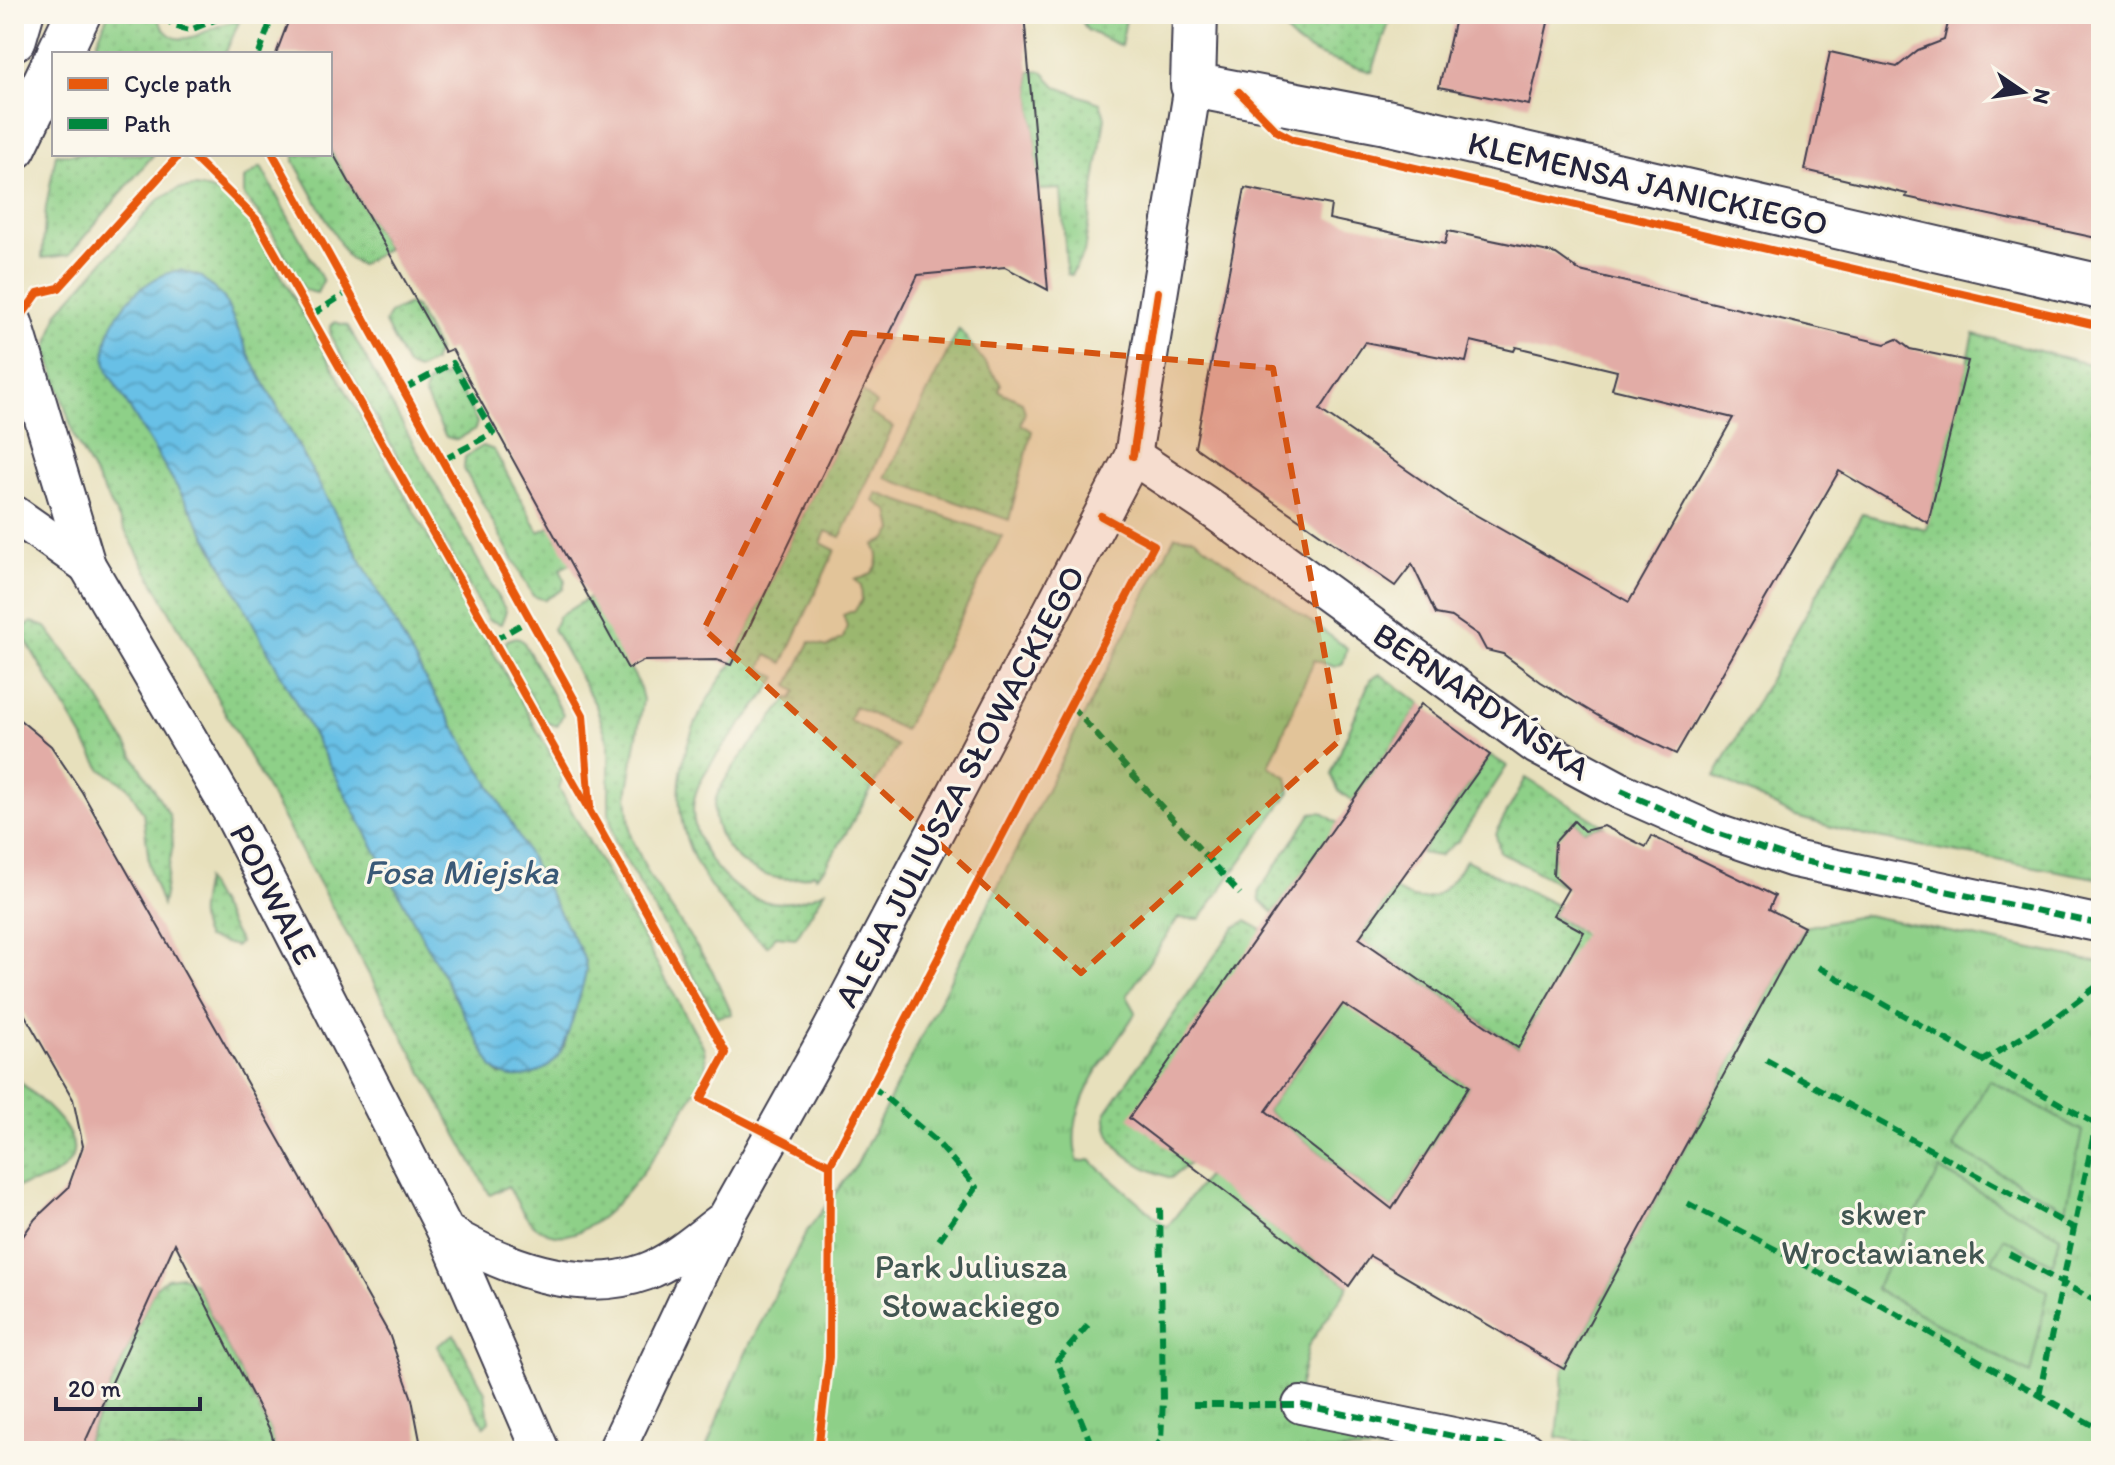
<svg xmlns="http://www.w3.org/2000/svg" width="2115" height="1465" font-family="Itim,sans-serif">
  <defs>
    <pattern id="grass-dots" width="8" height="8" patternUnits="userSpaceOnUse" patternTransform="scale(2)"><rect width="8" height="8" fill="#8ed088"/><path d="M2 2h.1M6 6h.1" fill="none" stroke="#7ab276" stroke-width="1.8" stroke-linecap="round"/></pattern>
    <pattern id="park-tufts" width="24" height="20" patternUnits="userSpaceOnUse" patternTransform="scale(2)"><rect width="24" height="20" fill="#8ed088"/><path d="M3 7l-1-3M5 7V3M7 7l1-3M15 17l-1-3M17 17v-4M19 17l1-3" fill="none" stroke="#7ab276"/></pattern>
    <pattern id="water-waves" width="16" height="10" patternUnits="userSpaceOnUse" patternTransform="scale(2)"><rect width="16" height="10" fill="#68c0e6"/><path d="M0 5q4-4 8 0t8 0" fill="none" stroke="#559cbc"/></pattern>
  </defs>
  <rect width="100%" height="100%" fill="#fbf7ec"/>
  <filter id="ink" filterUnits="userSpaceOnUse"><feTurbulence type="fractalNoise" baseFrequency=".0125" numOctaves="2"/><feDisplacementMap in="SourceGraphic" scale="16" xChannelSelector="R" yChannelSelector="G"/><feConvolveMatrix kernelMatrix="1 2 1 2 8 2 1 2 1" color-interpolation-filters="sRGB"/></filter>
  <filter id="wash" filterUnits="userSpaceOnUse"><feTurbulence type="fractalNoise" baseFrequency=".006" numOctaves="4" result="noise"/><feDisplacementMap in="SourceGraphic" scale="32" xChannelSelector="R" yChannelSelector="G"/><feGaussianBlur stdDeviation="1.8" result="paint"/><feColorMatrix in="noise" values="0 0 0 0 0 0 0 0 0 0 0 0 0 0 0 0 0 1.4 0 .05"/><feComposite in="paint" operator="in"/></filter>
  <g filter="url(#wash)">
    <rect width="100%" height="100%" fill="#e7e0bc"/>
    <g fill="url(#grass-dots)" stroke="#587962" stroke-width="2" fill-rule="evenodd">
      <path d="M108 14H156C176 66 210 19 239 22L225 54H92Z"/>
      <path d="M1078 14H1127L1121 46 1087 30Z"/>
      <path d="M1277 14H1383L1391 17 1372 72C1337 61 1289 54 1277 14Z"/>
      <path d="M1042 71 1057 87 1100 103 1105 117 1084 253 1071 275 1067 274 1061 189 1039 190 1029 72Z"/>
      <path d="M330 148 387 249 360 265 347 256 294 161 295 154H330Z"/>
      <path d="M56 154H154L69 255 42 258 46 207Z"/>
      <path d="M261 167 323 281 317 293 304 290 269 227 244 196V179Z"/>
      <path d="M195 187C223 189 241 207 255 229L563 776 559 788 704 1048 706 1064 703 1079C676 1119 597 1275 535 1226 523 1217 516 1199 508 1186L490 1195 75 439 47 350 58 312 157 201 178 189ZM224 298 252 361 428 684 496 795 585 961 564 1047C548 1073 528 1074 500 1075L493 1068 203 530 108 372V343L118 316Z"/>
      <path d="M409 304 416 308 438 351 433 362 418 370 407 366 385 323 390 313Z"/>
      <path d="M335 322 348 326 506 611 501 624 488 620 331 337 330 327Z"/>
      <path d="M959 329 1001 384 999 391 1022 402 1025 412 1021 424 1032 431 1009 520 885 478Z"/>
      <path d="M1974 334 2101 367V646L2093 678 2101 680V879L1861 835 1796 817 1715 776 1862 514 1926 529Z"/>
      <path d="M448 375 455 379 477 422 475 429 457 440 446 437 424 394 428 383Z"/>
      <path d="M862 391 876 404 870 413 893 427 841 537 826 531 821 543 835 550 783 663 767 655 761 668 777 677C756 713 711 754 698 787 682 824 709 867 738 889 765 909 796 905 825 891L796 938 776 936 767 946C666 863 650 771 731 665Z"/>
      <path d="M483 446 494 450 539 532 551 526 572 563 560 569 565 581 563 589 545 600 533 596 464 469 465 457Z"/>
      <path d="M877 493 1002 536 904 730 855 706 849 720 897 746 826 867 816 876 814 873C791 883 770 880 749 867 726 854 706 820 718 793 733 762 767 727 788 698L792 699 796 691 788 686 810 642 827 647 843 638 847 626 843 615 855 610 862 600 861 586 855 579C874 578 884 562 874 545L886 540 893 530 889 511 874 501Z"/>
      <path d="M590 597 639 684 643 700 627 795 631 837 650 877 712 970 732 1014 717 1017 615 842 609 812V745L596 706 553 629 558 617Z"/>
      <path d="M32 622 46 627 95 692 170 816 173 845 162 905 150 871 143 812 127 786 101 769 24 637 25 627Z"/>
      <path d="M516 637 523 641 563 714 557 726 545 722 504 649 507 640Z"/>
      <path d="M1380 674 1421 704 1353 801 1339 791 1331 774 1370 680Z"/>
      <path d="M1490 755 1507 766 1458 841 1439 856 1420 853Z"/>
      <path d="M1526 778 1604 826 1584 831 1574 821 1566 851H1554V859L1567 888 1500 852 1496 835 1499 827Z"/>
      <path d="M1321 812 1338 823 1274 913 1260 901 1259 891 1312 813Z"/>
      <path d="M1466 860 1558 906 1553 915 1592 940 1529 1027 1531 1056 1359 938 1394 889C1429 913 1447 890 1466 860Z"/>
      <path d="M205 880 240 943 235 946 206 938C195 919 201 901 205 880Z"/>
      <path d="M1246 921 1262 930 1190 1163 1171 1178C1140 1168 1103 1148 1106 1112L1234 928Z"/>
      <path d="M14 1075C36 1101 110 1146 51 1177 40 1182 26 1184 14 1188Z"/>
      <path d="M182 1276 196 1285 271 1432 276 1451H82L154 1289 167 1278Z"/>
      <path d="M454 1334 485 1392 489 1421 484 1426 437 1346Z"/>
    </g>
    <g fill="url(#park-tufts)" stroke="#587962" stroke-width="2">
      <path d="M1175 536 1194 538 1347 648 1343 663 1335 667 1314 660 1269 766 1287 777 1290 792 1200 919 1178 918 1127 996 1136 1012C1109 1056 1061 1107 1078 1162L1090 1160 1167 1227 1207 1176 1349 1286 1308 1346 1294 1412 1439 1451H705L743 1358 807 1231 857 1164Z"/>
      <path d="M1866 915 2101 963V1451H1626L1557 1437 1564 1369 1804 927Z"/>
    </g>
    <g fill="#8ed088" stroke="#587962" stroke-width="2">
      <path d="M1344 1003 1469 1086 1392 1209 1266 1111Z"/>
      <path d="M1989 1080 2082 1131 2066 1209 1953 1147Z"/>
      <path d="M1940 1170 2060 1236 2053 1264 2004 1238 1992 1260 2048 1291 2030 1374 1875 1289Z"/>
    </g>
    <path fill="url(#water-waves)" stroke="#457190" stroke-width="2" d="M180 270 201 277 224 298 252 361 428 684 496 795 581 952C584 958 586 963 586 970 585 981 565 1047 559 1055 545 1075 512 1086 493 1068L203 530 108 372C93 328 140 276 180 270Z"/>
    <g id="blocks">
      <g fill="#e2aca6" fill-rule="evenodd">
        <path d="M291 14H1024L1048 290 1005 267 918 275 731 665 717 660 643 661 628 669 452 349 445 352 330 148V54H276Z"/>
        <path d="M1456 14H1550L1529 105 1439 87Z"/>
        <path d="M1950 14H2101V239L1906 197 1907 194 1805 170 1830 52 1897 67 1918 50 1944 40Z"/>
        <path d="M1245 188 1331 205 1329 219 1445 244 1448 231 1544 251 1556 254 1580 271 1885 344 1897 339 1910 349 1968 361 1928 523 1839 471 1676 754 1607 721 1541 682 1503 654 1486 650 1478 635 1452 617 1436 614 1412 564 1395 586 1195 447ZM1471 341 1514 351 1516 347 1617 371 1612 389 1733 418 1629 602 1453 502 1320 410 1365 342 1466 362Z"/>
        <path d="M1421 704 1490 755 1359 938 1518 1048 1584 932 1553 915 1568 889 1553 875 1555 842 1574 821 1584 831 1604 826 1646 847 1652 836 1775 896 1769 909 1804 927 1564 1369 1370 1256 1349 1286 1129 1118ZM1343 1004 1469 1086 1392 1209 1266 1111Z"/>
        <path d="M14 715 51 746 82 792 389 1334 412 1399 422 1451H276L271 1432 175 1243 81 1451H14V1249L35 1219 68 1188 83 1146 73 1099 14 996Z"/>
      </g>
    </g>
  </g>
  <g filter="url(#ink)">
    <use href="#blocks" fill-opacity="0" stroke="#403e4e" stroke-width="2"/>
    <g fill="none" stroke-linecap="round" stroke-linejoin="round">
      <defs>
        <g id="minor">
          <path d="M14 323 87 565 232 813 307 959 446 1232 541 1451"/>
          <path d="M1133 456 1205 504 1537 746 1621 791 1714 832 1794 859 2101 924"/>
          <path d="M14 514 87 565"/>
          <path d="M446 1232C502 1266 579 1296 645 1272 673 1262 697 1240 721 1222"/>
          <path d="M1301 1405 1527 1451"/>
          <path d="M616 1451 726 1218 830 1032 1133 456 1193 85"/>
        </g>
        <g id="tertiary">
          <path d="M1195 14 1193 85 1386 122 2101 287"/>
          <path d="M59 54 78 14"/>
          <path d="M14 147 54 64"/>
        </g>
        <path id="secondary" d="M14 38 21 14"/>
      </defs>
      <use href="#minor" stroke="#403e4e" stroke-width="40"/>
      <use href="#tertiary" stroke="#403e4e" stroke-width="48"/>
      <use href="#secondary" stroke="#403e4e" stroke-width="48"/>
      <use href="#minor" stroke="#fff" stroke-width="36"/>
      <use href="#tertiary" stroke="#fff" stroke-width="44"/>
      <use href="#secondary" stroke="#fff" stroke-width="44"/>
      <g stroke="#00873e" stroke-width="6" stroke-dasharray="12 6" stroke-linecap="butt">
        <path d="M165 14 173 26 190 30 229 14"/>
        <path d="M259 54 273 14"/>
        <path d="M312 315 349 291"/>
        <path d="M404 389 453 363 493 433 443 460"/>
        <path d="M494 640 531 619"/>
        <path d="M1071 706 1240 894"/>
        <path d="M1621 791 1714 832 1794 859 2101 924"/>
        <path d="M1818 967 2101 1127"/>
        <path d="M1766 1060 2074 1228"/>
        <path d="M1981 1062 2058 1016 2101 983"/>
        <path d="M872 1086 937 1142 976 1187 937 1243"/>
        <path d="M1687 1203 1870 1299 2101 1430"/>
        <path d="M2009 1254 2101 1304"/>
        <path d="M1088 1325 1057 1361 1094 1451"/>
        <path d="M2039 1395 2096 1124"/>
        <path d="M1193 1405H1301L1527 1451"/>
        <path d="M1153 1451 1161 1440 1163 1400 1160 1203"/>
      </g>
      <defs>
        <g id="cycleway">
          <path d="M1239 92 1277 131 1294 140 2101 326"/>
          <path d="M190 154 256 219 726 1053 701 1099 830 1165"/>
          <path d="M273 154 583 715 590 806"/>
          <path d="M14 326 38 293 59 288 180 154"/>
          <path d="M1133 456 1158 292"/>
          <path d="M818 1451 829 1357 830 1165 1154 545 1101 516"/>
        </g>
      </defs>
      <use href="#cycleway" stroke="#fbf7ec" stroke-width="13"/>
      <use href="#cycleway" stroke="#e8590c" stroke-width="8"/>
    </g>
  </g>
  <path fill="#d45411" fill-opacity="0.2" stroke="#d45411" stroke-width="6" stroke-dasharray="16 10" stroke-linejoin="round" d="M851 333 1273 368 1340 740 1081 973 704 629Z"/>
  <g text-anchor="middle" stroke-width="6" stroke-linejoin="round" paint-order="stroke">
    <g font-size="34" fill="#22223b" stroke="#fbf7ec">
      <text transform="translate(1648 183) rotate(13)" y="12">KLEMENSA JANICKIEGO</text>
      <text transform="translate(1482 701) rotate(34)" y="12">BERNARDYŃSKA</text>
      <text transform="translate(959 786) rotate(-62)" y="12">ALEJA JULIUSZA SŁOWACKIEGO</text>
      <text transform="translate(274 894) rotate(63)" y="12">PODWALE</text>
    </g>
    <g font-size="34" fill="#425652" stroke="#fbf7ec">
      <text x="1883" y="1225">skwer<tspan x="1883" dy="39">Wrocławianek</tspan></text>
      <text x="971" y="1278">Park Juliusza<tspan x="971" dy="39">Słowackiego</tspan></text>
    </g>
    <g font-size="36" font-style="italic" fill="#3a5977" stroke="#fbf7ec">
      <text x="461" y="884">Fosa Miejska</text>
    </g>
  </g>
  <rect width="2115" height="1465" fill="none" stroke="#fbf7ec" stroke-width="48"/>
  <rect x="52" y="52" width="280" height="104" fill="#fbf7ec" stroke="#a4a2a5" stroke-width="2"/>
  <rect x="68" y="78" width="40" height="12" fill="#e8590c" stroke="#a4a2a5" stroke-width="2"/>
  <text x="124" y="92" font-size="24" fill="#22223b">Cycle path</text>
  <rect x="68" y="118" width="40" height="12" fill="#00873e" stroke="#a4a2a5" stroke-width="2"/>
  <text x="124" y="132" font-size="24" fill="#22223b">Path</text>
  <g transform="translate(2023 92) rotate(103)" stroke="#fbf7ec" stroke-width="6" paint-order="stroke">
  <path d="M0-6L14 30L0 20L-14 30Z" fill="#22223b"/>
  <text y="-12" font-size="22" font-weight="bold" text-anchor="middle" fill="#22223b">N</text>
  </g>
  <path d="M56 1397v12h144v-12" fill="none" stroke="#22223b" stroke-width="4"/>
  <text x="68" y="1397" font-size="24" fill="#22223b" stroke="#fbf7ec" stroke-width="6" paint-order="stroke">20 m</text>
</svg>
